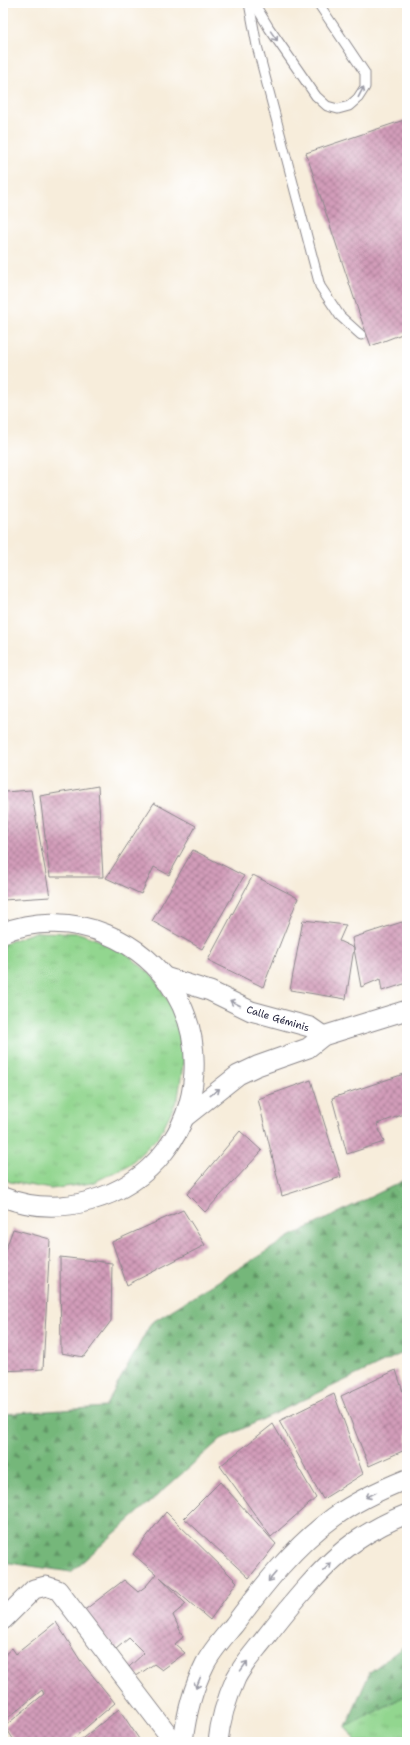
<svg xmlns="http://www.w3.org/2000/svg" width="410" height="1745" font-family="'Shantell Sans',sans-serif">
  <defs>
    <pattern id="forest-firs" width="22" height="20" patternUnits="userSpaceOnUse"><rect width="22" height="20" fill="#75b77a"/><path d="M5 1l3.5 6h-7zM16 11l3.5 6h-7z" fill="#609465"/></pattern>
    <pattern id="park-tufts" width="24" height="20" patternUnits="userSpaceOnUse"><rect width="24" height="20" fill="#92d68f"/><path d="M3 7l-1-3M5 7V3M7 7l1-3M15 17l-1-3M17 17v-4M19 17l1-3" fill="none" stroke="#7eb77c"/></pattern>
    <pattern id="building-cross-hatch" width="8" height="8" patternUnits="userSpaceOnUse"><rect width="8" height="8" fill="#d29cb9"/><path d="M0 0l8 8M0 8l8-8" fill="none" stroke="#aa7f98"/></pattern>
  </defs>
  <rect width="100%" height="100%" fill="#fff"/>
  <filter id="ink" filterUnits="userSpaceOnUse"><feTurbulence type="fractalNoise" baseFrequency=".025" numOctaves="2"/><feDisplacementMap in="SourceGraphic" scale="8" xChannelSelector="R" yChannelSelector="G"/><feConvolveMatrix kernelMatrix="1 2 1 2 8 2 1 2 1" color-interpolation-filters="sRGB"/></filter>
  <filter id="wash" filterUnits="userSpaceOnUse"><feTurbulence type="fractalNoise" baseFrequency=".012" numOctaves="4" result="noise"/><feDisplacementMap in="SourceGraphic" scale="16" xChannelSelector="R" yChannelSelector="G"/><feGaussianBlur stdDeviation="0.9" result="paint"/><feColorMatrix in="noise" values="0 0 0 0 0 0 0 0 0 0 0 0 0 0 0 0 0 1.4 0 .05"/><feComposite in="paint" operator="in"/></filter>
  <g filter="url(#wash)">
    <rect width="100%" height="100%" fill="#f7eddb"/>
    <g fill="url(#forest-firs)" stroke="#4c6c5a">
      <path d="M407 1179V1351L221 1439 71 1572 3 1562V1414L105 1407 151 1323 291 1236Z"/>
      <path d="M407 1644V1695L346 1727 370 1672Z"/>
    </g>
    <g fill="url(#park-tufts)" stroke="#5a7c65">
      <path d="M35 932 79 933 120 948 154 977 176 1014 184 1058 178 1098 159 1136 129 1165 92 1183 51 1189 10 1182 3 1178V944Z"/>
      <path d="M407 1695V1742H356L346 1727Z"/>
    </g>
    <g id="blocks">
      <g fill="url(#building-cross-hatch)">
        <path d="M407 119V332L371 346 360 316 306 153Z"/>
        <path d="M98 786 103 877H50L40 796Z"/>
        <path d="M31 790 50 897 3 900V834H6L5 792Z"/>
        <path d="M154 803 196 826 169 875 154 867 141 894 106 878Z"/>
        <path d="M193 850 244 876 202 949 152 921Z"/>
        <path d="M253 875 298 898 263 987 208 960Z"/>
        <path d="M303 920 346 925 339 941 354 948 346 999 290 990Z"/>
        <path d="M402 922 407 934V983L382 991 380 979 361 987 352 938Z"/>
        <path d="M407 1073V1113L377 1124 384 1142 347 1154 332 1098Z"/>
        <path d="M311 1080 341 1177 282 1196 258 1099Z"/>
        <path d="M240 1131 262 1151 205 1212 187 1194Z"/>
        <path d="M183 1210 205 1245 127 1285 112 1242Z"/>
        <path d="M13 1229 50 1239 43 1369 3 1371V1257Z"/>
        <path d="M60 1257 112 1263 111 1321 84 1357 61 1353Z"/>
        <path d="M396 1370 407 1404V1449L369 1466 341 1396Z"/>
        <path d="M334 1394 363 1474 323 1499 279 1421Z"/>
        <path d="M273 1424 316 1498 271 1537 220 1466Z"/>
        <path d="M220 1482 276 1544 249 1578 184 1518Z"/>
        <path d="M166 1512 237 1582 210 1620 160 1577 186 1604 173 1615 183 1637 175 1644 185 1653 162 1670 154 1664 135 1677 129 1667 144 1653 129 1638 116 1649 82 1612 124 1580 138 1592 146 1586 156 1574 133 1554Z"/>
        <path d="M56 1622 80 1660 115 1703 69 1742H15L5 1726 44 1694 42 1690 3 1722V1656L12 1648 16 1654Z"/>
        <path d="M119 1709 141 1742H78Z"/>
      </g>
    </g>
  </g>
  <g filter="url(#ink)">
    <use href="#blocks" fill-opacity="0" stroke="#8c888b" stroke-width="1"/>
    <g fill="none" stroke-linecap="round" stroke-linejoin="round">
      <defs>
        <g id="lane">
          <path d="M249 3 257 46 320 286 340 316 361 335"/>
          <path d="M254 3 269 28 316 96 327 106 338 109 349 106 358 98 365 87V73L318 3"/>
        </g>
        <g id="street">
          <path d="M3 933C34 919 75 921 106 934 232 986 220 1165 89 1201 60 1209 31 1208 3 1197"/>
          <path d="M165 977 210 991 251 1011 310 1027 323 1036"/>
          <path d="M185 1117 238 1075 257 1066 308 1048 323 1036 407 1010"/>
          <path d="M3 1620 34 1589 46 1586 58 1590 174 1742"/>
          <path d="M183 1742C186 1715 193 1688 205 1664 212 1650 224 1637 234 1625 263 1586 295 1545 334 1517 356 1501 382 1489 407 1479"/>
          <path d="M218 1742C220 1720 227 1698 236 1678 243 1664 255 1651 265 1638 289 1607 324 1563 356 1541 372 1530 389 1521 407 1514"/>
        </g>
      </defs>
      <use href="#lane" stroke="#8c888b" stroke-width="11"/>
      <use href="#street" stroke="#8c888b" stroke-width="21"/>
      <use href="#lane" stroke="#fff" stroke-width="9"/>
      <use href="#street" stroke="#fff" stroke-width="19"/>
    </g>
    <defs><path id="oneway-shaft" d="M-6 0H5M1.5-3L5.5 0L1.5 3" fill="none" stroke-width="1.6" stroke-linecap="round" stroke-linejoin="round"/></defs>
    <g stroke="#9c9ca7">
      <use href="#oneway-shaft" transform="translate(274 36) rotate(55)"/>
      <use href="#oneway-shaft" transform="translate(361 92) rotate(-63)"/>
      <use href="#oneway-shaft" transform="translate(235 1003) rotate(-153)"/>
      <use href="#oneway-shaft" transform="translate(215 1092) rotate(-37)"/>
      <use href="#oneway-shaft" transform="translate(371 1495) rotate(154)"/>
      <use href="#oneway-shaft" transform="translate(327 1567) rotate(-45)"/>
      <use href="#oneway-shaft" transform="translate(272 1577) rotate(130)"/>
      <use href="#oneway-shaft" transform="translate(244 1666) rotate(-54)"/>
      <use href="#oneway-shaft" transform="translate(198 1683) rotate(112)"/>
    </g>
  </g>
  <g text-anchor="middle" stroke-width="3" stroke-linejoin="round" paint-order="stroke">
    <g font-size="10" fill="#22223b" stroke="#fff">
      <text transform="translate(278 1018) rotate(17)" y="4">Calle Géminis</text>
    </g>
  </g>
  <rect width="410" height="1745" fill="none" stroke="#fff" stroke-width="16"/>
</svg>
